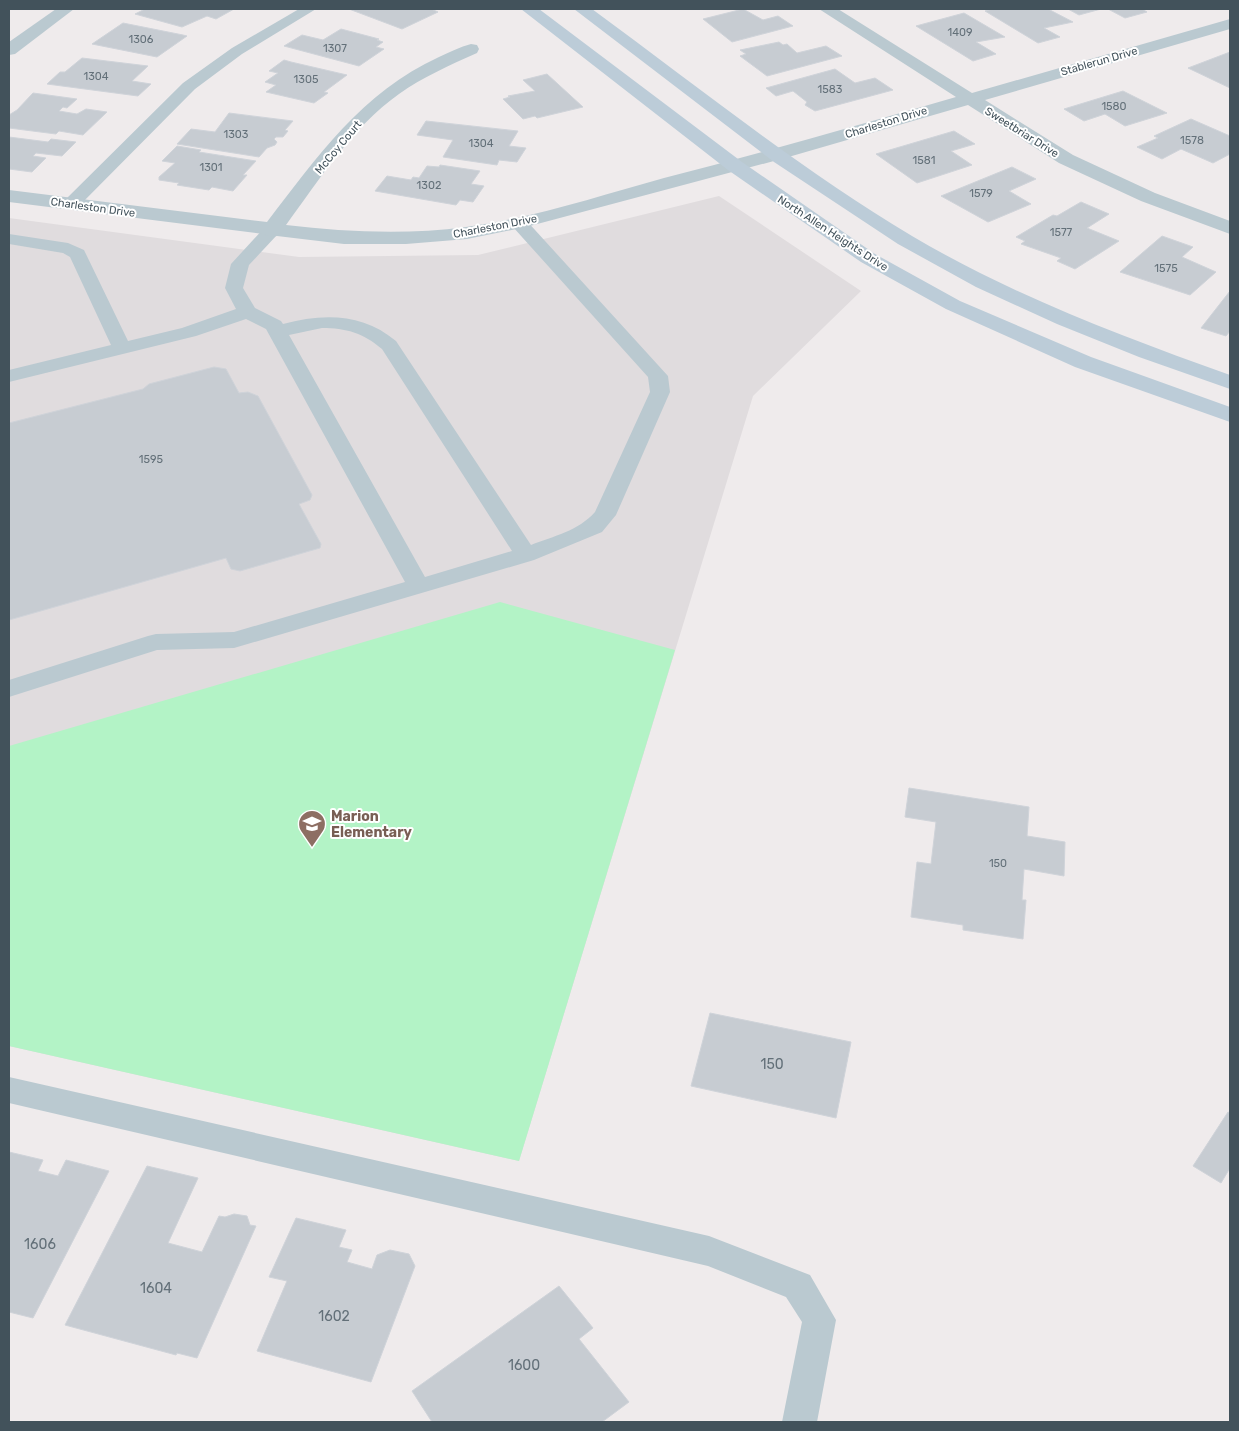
<svg xmlns="http://www.w3.org/2000/svg" width="1239" height="1431" font-family="Rubik,sans-serif">
  <rect width="100%" height="100%" fill="#efebec"/>
  <path fill="#e0dcde" d="M719 196 861 291 753 396 519 1161 9 1046V218L299 257 478 255Z"/>
  <path fill="#b3f3c6" d="M500 602 675 650 519 1161 9 1046V746Z"/>
  <g fill="#c7ccd2" stroke="#cfd3d9">
    <path d="M145 9H234L216 19 207 16 182 27 135 14Z"/>
    <path d="M349 9H431L438 12 402 29Z"/>
    <path d="M743 9 763 20 778 16 793 26 732 42 703 19Z"/>
    <path d="M993 9H1048L1073 22 1044 28 1060 37 1038 43 985 11Z"/>
    <path d="M1068 9H1101L1079 15Z"/>
    <path d="M1108 9H1142L1147 12 1125 18Z"/>
    <path d="M964 13 1005 37 976 42 996 54 973 61 916 26Z"/>
    <path d="M123 23 183 35 187 36 157 57 92 44Z"/>
    <path d="M341 29 379 39 377 40 383 42 376 47 384 49 359 66 284 46 302 35 323 40Z"/>
    <path d="M779 42 783 45 787 44 797 53 826 46 842 56 767 76 740 56 746 54 740 50Z"/>
    <path d="M1230 52V88L1188 68Z"/>
    <path d="M82 58 148 66 132 81 151 84 138 96 47 84 60 72H65Z"/>
    <path d="M284 60 291 62 347 75 324 92 328 93 314 103 266 92 276 85 265 82 278 73 269 71Z"/>
    <path d="M835 69 855 83 875 78 893 90 815 111 805 105 807 102 793 91 776 96 766 88Z"/>
    <path d="M547 74 583 107 537 118 535 116 523 119 503 99 510 97 508 96 535 91 523 80Z"/>
    <path d="M1123 91 1167 113 1125 126 1105 114 1084 121 1064 109Z"/>
    <path d="M33 93 77 99 67 108 63 107 59 111 77 114 86 109 107 112 83 135 59 131 56 134 9 128V115L17 110Z"/>
    <path d="M229 113 293 121 285 130 288 131 283 137H276L274 139 277 142 275 145 267 148 259 157 177 144 191 129 215 132Z"/>
    <path d="M1191 119 1230 136V154L1213 163 1181 149 1162 159 1137 147 1158 138 1154 136Z"/>
    <path d="M426 121 518 131 509 146 526 148 517 162 499 160 497 165 443 157 453 140 417 135Z"/>
    <path d="M954 131 975 144 951 151 972 165 917 183 876 154Z"/>
    <path d="M9 137 48 142 51 139 76 142 62 156 36 153 33 156 46 158 32 172 9 169Z"/>
    <path d="M177 146 201 150 199 152 256 161 243 175H247L233 191 212 187 209 190 177 185 179 183 159 180V177L175 163 162 161Z"/>
    <path d="M440 165 480 171 471 184 484 186 473 202 460 200 456 205 375 191 387 176 411 180 413 177 419 178 427 166 439 167Z"/>
    <path d="M1012 167 1036 179 1009 191 1031 204 993 220 988 222 941 196Z"/>
    <path d="M1081 202 1109 214 1087 228 1119 241 1075 269 1057 261 1061 258 1021 244 1025 241 1016 237 1053 215 1057 216Z"/>
    <path d="M1162 236 1193 247 1182 257 1216 272 1190 295 1120 272Z"/>
    <path d="M1230 291V331L1226 336 1201 328Z"/>
    <path d="M214 367 226 369 239 393 248 392 258 396 312 495 310 500 299 504 321 544 320 548 240 571 231 569 226 558 9 620V423L143 389 149 384Z"/>
    <path d="M909 788 1029 807 1027 836 1065 842 1064 876 1024 869 1022 900H1026L1023 939 963 930V925L911 917 917 862 931 864 936 822 905 817Z"/>
    <path d="M710 1013 851 1042 836 1118 691 1086Z"/>
    <path d="M1228 1112 1230 1113V1168L1221 1183 1193 1166Z"/>
    <path d="M9 1152 43 1160 38 1171 58 1176 66 1160 109 1171 33 1318 9 1312Z"/>
    <path d="M147 1166 198 1178 168 1243 202 1252 219 1216 225 1217 234 1214 247 1216 250 1225 256 1226 197 1358 177 1353 176 1355 65 1325Z"/>
    <path d="M296 1218 346 1230 339 1247 352 1250 347 1262 372 1269 377 1255 390 1250 409 1254 415 1266 371 1382 257 1351 287 1281 269 1277Z"/>
    <path d="M559 1286 593 1328 579 1339 629 1402 602 1422H432L412 1391Z"/>
  </g>
  <g fill="none" stroke-linecap="round" stroke-linejoin="round">
    <g fill="#bac9d0" fill-rule="evenodd">
      <path d="M299 9H316L242 54 195 89 77 208H65L62 204 65 200 183 83 232 48Z"/>
      <path d="M519 218 525 219 668 376 670 392 616 515 602 532 534 560 234 648 157 650 9 697V680L148 636 156 634 234 632 405 582 266 329 246 319 196 336 9 382V370L111 345 70 257 63 253 9 244V234L68 243 84 250 128 341 182 328 236 309 225 288 231 264 265 227H277L280 231 277 235 249 265 243 288 255 308 281 321 283 324C323 313 363 313 396 341L531 545C554 536 578 531 595 512L650 392 648 377 513 227 510 223 513 219ZM322 328C346 328 363 333 382 349L512 551 425 577 289 335Z"/>
      <path d="M9 1077 709 1236 810 1275 836 1320 817 1422H782L802 1322 786 1297 708 1266 9 1103Z"/>
    </g>
    <g fill="#bac9d0" fill-rule="evenodd">
      <path d="M56 9H74L15 54 9 55V42Z"/>
      <path d="M819 9H838L972 93 1230 19V29L985 100 1073 155 1155 193 1230 221V234L1141 201 1059 163 968 105 785 158 526 227 467 239 406 244H344L277 236 271 237 263 234 9 202V190L267 222C317 157 362 92 439 57 450 52 460 47 471 44L477 45 479 49 477 53C450 65 423 77 399 94 352 127 320 179 286 225 346 232 406 235 466 227 533 218 599 196 664 178 762 153 859 125 956 97Z"/>
    </g>
    <g fill="#bcccd8" fill-rule="evenodd">
      <path d="M521 9H539L742 162 875 254 960 301 1091 357 1230 407V422L1075 367 946 309 861 262 728 170Z"/>
      <path d="M574 9H592C697 86 800 169 912 236 1012 295 1121 336 1230 375V389L1139 357 1057 324 976 287 898 244 774 162Z"/>
    </g>
  </g>
  <defs>
    <symbol id="school-pin" viewBox="-11 -11 22 30"><path d="M0 17L-7.5 6A9.5 9.5 0 1 1 7.5 6Z" fill="#8d6e63" stroke="#fff"/><path d="M0-5L7-2L0 1L-7-2ZM-4 1L0 2.5L4 1V4Q0 6-4 4Z" fill="#fff"/></symbol>
  </defs>
  <g fill-rule="evenodd">
    <use href="#school-pin" x="296" y="808" width="32" height="43"/>
  </g>
  <g text-anchor="middle" stroke-width="4" stroke-linejoin="round" paint-order="stroke">
    <g font-size="11" fill="#637079">
      <text x="960" y="36">1409</text>
      <text x="141" y="43">1306</text>
      <text x="335" y="52">1307</text>
      <text x="96" y="80">1304</text>
      <text x="306" y="83">1305</text>
      <text x="830" y="93">1583</text>
      <text x="1114" y="110">1580</text>
      <text x="236" y="138">1303</text>
      <text x="1192" y="144">1578</text>
      <text x="481" y="147">1304</text>
      <text x="924" y="164">1581</text>
      <text x="211" y="171">1301</text>
      <text x="429" y="189">1302</text>
      <text x="981" y="197">1579</text>
      <text x="1061" y="236">1577</text>
      <text x="1166" y="272">1575</text>
      <text x="151" y="463">1595</text>
      <text x="998" y="867">150</text>
    </g>
    <g font-size="11" fill="#42525b" stroke="#fff">
      <text transform="translate(1099 61) rotate(-16)" y="4">Stablerun Drive</text>
      <text transform="translate(886 122) rotate(-17)" y="4">Charleston Drive</text>
      <text transform="translate(1022 132) rotate(32)" y="4">Sweetbriar Drive</text>
      <text transform="translate(338 147) rotate(-50)" y="4">McCoy Court</text>
      <text transform="translate(93 207) rotate(8)" y="4">Charleston Drive</text>
      <text transform="translate(495 226) rotate(-11)" y="4">Charleston Drive</text>
      <text transform="translate(833 233) rotate(33)" y="4">North Allen Heights Drive</text>
    </g>
    <g font-size="14" font-weight="bold" fill="#785e54" stroke="#fff" text-anchor="start">
      <text x="331" y="821">Marion<tspan x="331" dy="16">Elementary</tspan></text>
    </g>
    <g font-size="14" fill="#637079">
      <text x="772" y="1069">150</text>
      <text x="40" y="1249">1606</text>
      <text x="156" y="1293">1604</text>
      <text x="334" y="1321">1602</text>
      <text x="524" y="1370">1600</text>
    </g>
  </g>
  <rect width="1239" height="1431" fill="none" stroke="#42525b" stroke-width="20"/>
</svg>
